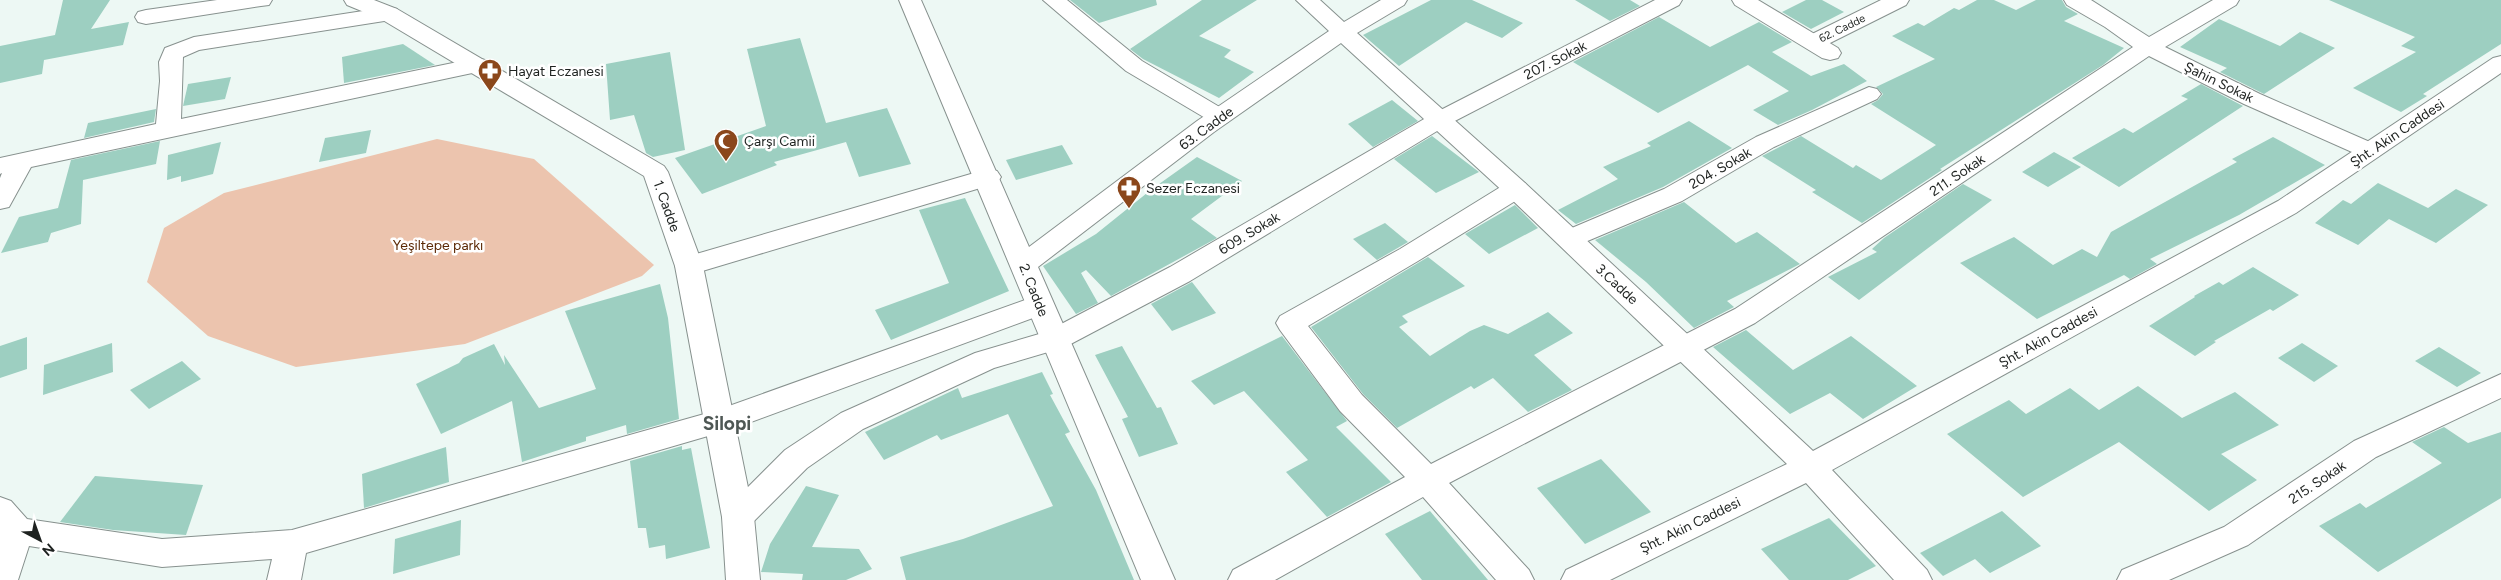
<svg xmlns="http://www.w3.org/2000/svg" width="2501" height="580" font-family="Figtree,sans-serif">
  <rect width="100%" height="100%" fill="#edf8f4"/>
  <path fill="#ecc4ae" d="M437 139 534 159 654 265 642 276 465 344 296 367 208 336 147 282 164 228 224 193Z"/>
  <g fill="#9dcfc1">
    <path d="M63 0H110L91 29 129 22 123 45 44 60 42 74 0 83V46L55 35Z"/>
    <path d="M1070 0H1156L1157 5 1099 23Z"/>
    <path d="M1202 0H1257L1199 36 1231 50 1224 57 1254 72 1219 98 1143 59 1130 49Z"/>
    <path d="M1431 0H1472L1523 23 1502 38 1466 22 1399 66 1363 35Z"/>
    <path d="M1575 0H1630L1640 6 1610 21Z"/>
    <path d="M1806 0H1822L1844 12 1811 29 1782 12Z"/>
    <path d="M1977 0H1994L2016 10 2036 0H2062L2066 7 2078 14 2064 21 2124 48 2103 65 1940 169 1942 170 1862 223 1812 192 1816 190 1762 156 1801 136 1853 168 1856 165 1881 180 1936 145 1871 104 1878 100 1883 94 1876 87 1935 59 1892 36 1918 23 1924 26 1954 8 1959 10Z"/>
    <path d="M2329 0H2501V44L2423 94 2427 96 2401 112 2353 88 2416 52 2401 46 2415 37Z"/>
    <path d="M1659 17 1710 47 1759 22 1792 42 1772 52 1811 76 1844 64 1867 81 1812 110 1778 125 1753 110 1789 91 1748 65 1658 113 1573 62Z"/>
    <path d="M2219 19 2280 46 2300 32 2335 48 2264 94 2220 72 2227 68 2180 47Z"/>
    <path d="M800 38 826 123 887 108 911 164 859 177 846 142 774 162 777 165 702 194 675 158 766 126 747 49Z"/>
    <path d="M403 44 435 65 344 83 342 57Z"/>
    <path d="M670 52 685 150 653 157 646 153 634 115 610 120 606 64Z"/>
    <path d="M231 77 225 99 183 106 188 84Z"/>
    <path d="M2201 84 2243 106 2119 187 2072 158 2124 128 2133 133 2188 99 2181 96Z"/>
    <path d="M1392 100 1418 121 1373 147 1348 124Z"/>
    <path d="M156 109 154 122 84 138 88 123Z"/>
    <path d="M1689 121 1732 148 1663 187 1576 224 1558 210 1618 179 1603 167 1651 146 1647 143Z"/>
    <path d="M371 130 366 153 319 162 325 138Z"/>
    <path d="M1432 136 1479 172 1436 193 1394 159Z"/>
    <path d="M2273 137 2325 165 2239 215 2150 259 2157 264 2130 279 2124 275 2037 319 1960 263 2014 237 2053 265 2082 249 2097 257 2111 232 2237 162 2232 159Z"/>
    <path d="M160 141 156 164 83 180 81 224 51 233 48 242 1 253 19 217 58 208 71 160Z"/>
    <path d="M221 142 213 174 181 182V176L167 180 168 155Z"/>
    <path d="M1062 145 1073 164 1016 180 1006 160Z"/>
    <path d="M2054 152 2081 167 2048 187 2022 172Z"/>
    <path d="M1197 157 1242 181 1191 219 1217 238 1111 296 1086 270 1081 273 1098 303 1076 314 1043 266 1096 234 1152 189Z"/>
    <path d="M2378 183 2428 208 2456 189 2488 205 2436 243 2389 219 2358 245 2315 223 2343 200 2351 204Z"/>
    <path d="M1963 184 1992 200 1859 300 1828 277 1877 252 1872 249 1884 238Z"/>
    <path d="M965 198 1009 291 891 340 875 310 949 283 919 210Z"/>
    <path d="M1684 202 1736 243 1757 232 1800 264 1727 301 1734 307 1694 328 1646 282 1595 240Z"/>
    <path d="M1515 205 1538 228 1489 254 1465 234Z"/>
    <path d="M1385 223 1408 242 1377 260 1353 239Z"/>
    <path d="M1428 257 1465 286 1402 316 1408 322 1399 327 1430 356 1470 331 1484 325 1508 334 1548 312 1573 333 1534 355 1572 390 1528 412 1493 378 1474 389 1471 386 1397 428 1363 394 1311 327Z"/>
    <path d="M2253 267 2299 295 2273 311 2270 309 2214 341 2216 342 2195 356 2149 326 2195 297 2194 296 2219 282 2223 285Z"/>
    <path d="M1192 282 1216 313 1172 331 1151 304Z"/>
    <path d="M660 284 668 318 679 419 627 434 626 425 586 437V441L522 462 512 401 441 434 416 384 459 363 463 358 494 344 505 365 504 355 539 408 596 389 565 311Z"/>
    <path d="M1746 330 1793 370 1851 336 1917 386 1863 419 1830 393 1790 414 1713 347Z"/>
    <path d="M1282 336 1347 421 1336 427 1391 482 1327 517 1286 472 1308 460 1244 391 1214 405 1191 381Z"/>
    <path d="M27 337V369L0 378V346Z"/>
    <path d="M112 343 113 372 43 395 44 365Z"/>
    <path d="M2302 343 2338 366 2314 382 2278 358Z"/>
    <path d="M1122 346 1157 408 1161 407 1178 444 1139 457 1122 419 1128 417 1095 355Z"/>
    <path d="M2439 347 2481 373 2457 387 2415 361Z"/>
    <path d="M182 361 201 379 149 409 130 390Z"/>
    <path d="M1042 372 1053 394 1050 395 1070 432 1065 434 1096 490 1134 580H906L900 557 963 539 1053 506 1008 414 941 440 937 435 884 460 865 432 958 388 962 398Z"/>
    <path d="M2138 386 2182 418 2235 392 2279 425 2221 454 2257 480 2209 511 2119 442 2023 497 1947 434 2009 400 2026 414 2070 388 2099 410Z"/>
    <path d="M2444 427 2468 443 2501 432V498L2378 572 2319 526 2360 503 2366 508 2442 463 2412 442Z"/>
    <path d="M682 446V450L691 448 710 548 666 559 665 545 649 548 646 528H638L630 461Z"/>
    <path d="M446 447 449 482 364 508 362 474Z"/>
    <path d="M1601 459 1651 512 1585 544 1537 488Z"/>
    <path d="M95 476 203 485 186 535 113 530 60 522Z"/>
    <path d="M806 486 839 495 812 547 859 549 872 569 846 580H802L803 574 761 572 770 544Z"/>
    <path d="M1430 511 1488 580H1422L1385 534Z"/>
    <path d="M2002 511 2041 546 1990 573 1975 559 1943 576 1920 553Z"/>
    <path d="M1829 518 1876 566 1848 580H1789L1761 549Z"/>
    <path d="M461 520 460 555 393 574 395 539Z"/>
  </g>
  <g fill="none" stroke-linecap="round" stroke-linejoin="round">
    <defs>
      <g id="street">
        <path d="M217 0H272L269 5 261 6 146 24 138 22 135 17 138 12 146 10Z"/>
        <path d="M1043 0H1067L1142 61 1228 112 1232 117 1228 122 1220 124 1212 122 1126 71Z"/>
        <path d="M1655 0H1682L1679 5 1447 125 1190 281 1065 347 994 368 863 429 807 468 749 526 738 530 727 526 722 517 727 508 785 450 841 413 975 353 1046 332 1170 267 1431 115Z"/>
        <path d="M1732 0H1758L1838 48 1841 53 1838 58 1830 60 1822 58 1735 5Z"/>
        <path d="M2064 0H2091L2149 37 2213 0H2239L2236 5 2165 47 2260 94 2379 146 2382 151 2379 156 2370 159 2361 156 2244 104 2149 56 1755 323 1449 483 1529 570 1534 580H1496L1423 497 1275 580H1228L1233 570 1405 477 1340 411 1280 330 1276 323 1280 316 1400 249 1507 183 1516 181 1525 183 1529 189 1525 195 1418 261 1308 326 1362 395 1431 464 1735 309 2133 47 2105 27 2067 5Z"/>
        <path d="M389 7 397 9 400 14 397 19 199 50 183 57 181 119 477 58 485 60 488 65 485 70 477 72 31 167 9 207 0 209V178L2 173 0 174V158L156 124 160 81 159 62 165 48 194 37Z"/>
        <path d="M1869 87 1877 89 1881 94 1877 99 1774 147 1682 201 1578 245 1569 248 1560 245 1556 239 1560 233 1664 189 1756 137Z"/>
        <path d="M988 169 997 171 1001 177 997 183 689 275 679 273 675 266 679 259Z"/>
        <path d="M1039 295 1049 298 1053 305 1049 312 732 429 306 553 301 580H267L272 559 162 567 29 546 18 580H0V497L11 501 27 519 162 539 292 530 715 411Z"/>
        <path d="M2501 374V398L2376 457 2248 545 2169 580H2117L2122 570 2224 527 2354 441Z"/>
      </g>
      <g id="secondary">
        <path d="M344 0H374L397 9 664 166 668 172 703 266 754 517 760 580H726L722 517 675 266 644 176 381 19 347 5Z"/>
        <path d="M899 0H921L1029 247 1197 121 1329 31 1296 0H1320L1344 22 1381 0H1407L1404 5 1357 33 1525 183 1813 451 2278 201 2493 58 2501 56V73L2296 213 1832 470 1927 570 1932 580H1894L1806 483 1610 580H1561L1566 570 1787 464 1507 195 1341 43 1214 132 1038 267 1175 580H1141Z"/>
        <path d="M1881 0H1909L1906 5 1822 47 1814 49 1806 47 1803 42 1806 37Z"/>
      </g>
    </defs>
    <use href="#street" stroke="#87918e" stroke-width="2"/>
    <use href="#secondary" stroke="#87918e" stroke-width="2"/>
    <use href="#street" fill="#fff" fill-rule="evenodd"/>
    <use href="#secondary" fill="#fff" fill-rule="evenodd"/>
  </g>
  <defs>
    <symbol id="pharmacy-pin" viewBox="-11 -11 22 30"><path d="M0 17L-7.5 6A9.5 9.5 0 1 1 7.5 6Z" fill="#8b471b" stroke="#fff"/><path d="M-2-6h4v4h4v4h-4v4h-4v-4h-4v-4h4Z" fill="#fff"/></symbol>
    <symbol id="mosque-pin" viewBox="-11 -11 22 30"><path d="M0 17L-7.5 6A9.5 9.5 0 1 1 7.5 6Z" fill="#8b471b" stroke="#fff"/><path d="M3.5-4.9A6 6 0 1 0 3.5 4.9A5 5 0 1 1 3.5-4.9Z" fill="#fff"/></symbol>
  </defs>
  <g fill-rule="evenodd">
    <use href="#pharmacy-pin" x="476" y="57" width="28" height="38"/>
    <use href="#mosque-pin" x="712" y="127" width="28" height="38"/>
    <use href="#pharmacy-pin" x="1115" y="174" width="28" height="38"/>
  </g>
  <g text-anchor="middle" stroke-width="5" stroke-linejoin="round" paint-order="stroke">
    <g font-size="11" fill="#1e2220" stroke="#fff">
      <text transform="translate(1842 28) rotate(-26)" y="4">62. Cadde</text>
    </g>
    <g font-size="14" fill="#1e2220" stroke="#fff">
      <text transform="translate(1555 60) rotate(-27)" y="5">207. Sokak</text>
      <text transform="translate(2219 82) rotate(26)" y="5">Şahin Sokak</text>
      <text transform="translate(1206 128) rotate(-36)" y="5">63. Cadde</text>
      <text transform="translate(2397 133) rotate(-34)" y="5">Şht. Akin Caddesi</text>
      <text transform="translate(1720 168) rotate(-30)" y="5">204. Sokak</text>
      <text transform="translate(1957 175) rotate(-34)" y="5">211. Sokak</text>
      <text transform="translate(667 206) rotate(70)" y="5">1. Cadde</text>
      <text transform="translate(1249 233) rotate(-31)" y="5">609. Sokak</text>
      <text transform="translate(1617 284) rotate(43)" y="5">3.Cadde</text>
      <text transform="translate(1034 290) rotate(68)" y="5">2. Cadde</text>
      <text transform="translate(2048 337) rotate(-29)" y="5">Şht. Akin Caddesi</text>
      <text transform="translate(2317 482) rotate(-34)" y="5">215. Sokak</text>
      <text transform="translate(1690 525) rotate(-26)" y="5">Şht. Akin Caddesi</text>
    </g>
    <g font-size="14" fill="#1e2220" stroke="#fff" text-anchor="start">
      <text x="508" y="76">Hayat Eczanesi</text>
      <text x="744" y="146">Çarşı Camii</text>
      <text x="1146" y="193">Sezer Eczanesi</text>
    </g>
    <g font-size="14" fill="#5b2905" stroke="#fff">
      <text x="438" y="250">Yeşiltepe parkı</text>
    </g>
    <g font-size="19" font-weight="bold" fill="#4e5754" stroke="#fff">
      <text x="727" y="430">Silopi</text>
    </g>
  </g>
  <g transform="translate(40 540) rotate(139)" stroke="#ffffff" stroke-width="4" paint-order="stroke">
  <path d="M0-4L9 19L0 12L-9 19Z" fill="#1e2220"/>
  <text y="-8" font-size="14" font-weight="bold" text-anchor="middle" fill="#1e2220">N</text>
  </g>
</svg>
